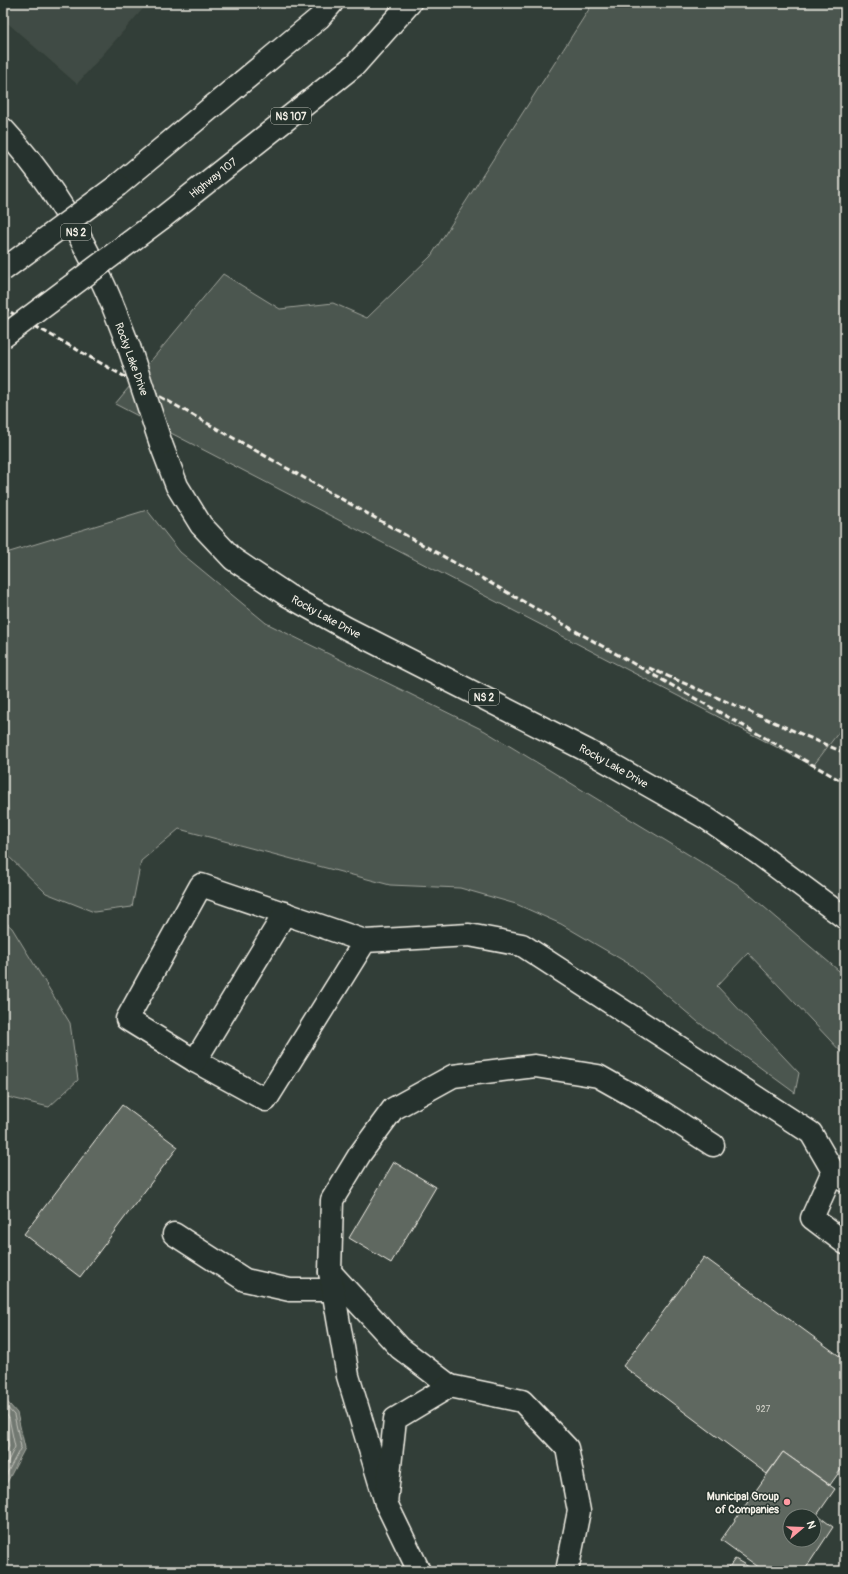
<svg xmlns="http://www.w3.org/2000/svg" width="848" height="1574" font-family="Pangolin,sans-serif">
  <rect width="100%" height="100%" fill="#323e38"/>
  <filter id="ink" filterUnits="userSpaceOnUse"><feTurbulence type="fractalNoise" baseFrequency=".025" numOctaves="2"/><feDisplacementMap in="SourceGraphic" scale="8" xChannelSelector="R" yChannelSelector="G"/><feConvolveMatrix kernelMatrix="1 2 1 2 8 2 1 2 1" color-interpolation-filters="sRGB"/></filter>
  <g filter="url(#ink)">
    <g fill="#404b44">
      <path d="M3 3H148L77 84 3 19Z"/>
      <path d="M845 724V784L813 766Z"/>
    </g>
    <g fill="#4c564f" stroke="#a0a49c">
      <path d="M593 3H845V724L813 766 115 404 223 274 280 309 333 303 367 318 431 256Z"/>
      <path d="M147 510 180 552 266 623 485 731 737 884 845 976V1056L748 953 717 986 799 1073 795 1093 698 1022 631 965 561 924 516 904 460 888 390 885 179 829 141 861 132 907 94 912 46 893 3 851V554Z"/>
      <path d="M3 920 12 928 70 1023 78 1080 49 1107 3 1096Z"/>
    </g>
    <path fill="#727972" stroke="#a6a9a1" d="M3 1397 17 1413 25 1448 3 1490Z"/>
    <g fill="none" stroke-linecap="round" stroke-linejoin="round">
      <g stroke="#c0c1b9" stroke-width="1">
        <path d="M3 1403 14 1415 21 1447 3 1481"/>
        <path d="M3 1410 9 1418 15 1447 3 1471"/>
        <path d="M3 1420 9 1446 3 1458"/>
      </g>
    </g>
    <g fill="#5f6861" stroke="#f4f1e8" fill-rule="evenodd">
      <path d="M122 1105 178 1147 80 1277 24 1234Z"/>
      <path d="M394 1162 436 1187 391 1263 349 1238Z"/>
      <path d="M704 1257 845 1360V1464L830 1485 783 1452 767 1474 623 1366Z"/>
      <path d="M783 1452 835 1489 817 1515 833 1527 804 1571H764L721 1540ZM790 1516H814V1540H790Z"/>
      <path d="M735 1559 756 1571H726Z"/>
    </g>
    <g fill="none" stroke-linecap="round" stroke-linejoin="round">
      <defs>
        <g id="minor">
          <path d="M365 941 266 1100 195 1061 127 1019 201 885 365 941 469 935 522 945 811 1133 833 1171 845 1181"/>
          <path d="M195 1061 285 913"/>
          <path d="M833 1171 812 1218 845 1243"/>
          <path d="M174 1234 245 1280 290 1290H333"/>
          <path d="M330 1272 400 1348 450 1386"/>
          <path d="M386 1503 348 1376 330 1272 332 1200 360 1154 393 1109 453 1076 535 1066 598 1076 662 1112 713 1145"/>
          <path d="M419 1571 386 1503 395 1419 450 1386 522 1401 567 1448 579 1511 567 1571"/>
        </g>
        <g id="major">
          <path d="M3 129C44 173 76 225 101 279 112 301 120 325 129 347"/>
          <path id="s1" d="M161 444 177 486 201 525 233 559 287 595 346 628 588 751 706 818 759 854 845 918"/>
        </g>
        <g id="highway">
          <path d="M118 185 319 18 332 3"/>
          <path id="s2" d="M162 218 355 65 410 3"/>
        </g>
      </defs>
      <use href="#minor" stroke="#f4f1e8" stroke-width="25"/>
      <use href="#major" stroke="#f4f1e8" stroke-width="25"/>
      <use href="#highway" stroke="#f4f1e8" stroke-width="25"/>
      <use href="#minor" stroke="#26332d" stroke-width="22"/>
      <use href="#major" stroke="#26332d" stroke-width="22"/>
      <use href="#highway" stroke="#26332d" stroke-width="22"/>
      <g stroke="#f4f1e8" stroke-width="3" stroke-dasharray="6 3" stroke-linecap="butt">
        <path d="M3 308 845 783"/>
        <path d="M649 668 845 753"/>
      </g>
      <defs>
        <path id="major-bridge" d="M129 347 161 444"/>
        <g id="highway-bridge">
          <path d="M3 270 118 185"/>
          <path d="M3 337 162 218"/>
        </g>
      </defs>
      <use href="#major-bridge" stroke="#f4f1e8" stroke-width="25" stroke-linecap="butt"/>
      <use href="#highway-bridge" stroke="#f4f1e8" stroke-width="25" stroke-linecap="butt"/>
      <use href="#major-bridge" stroke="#26332d" stroke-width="22"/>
      <use href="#highway-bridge" stroke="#26332d" stroke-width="22"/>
    </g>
  </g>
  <circle fill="#ff9aa2" stroke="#26332d" stroke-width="1.5" cx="787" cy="1502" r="4"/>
  <g text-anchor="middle" stroke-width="3" stroke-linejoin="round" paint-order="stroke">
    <g font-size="9" fill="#cfcfc6">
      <text x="763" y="1412">927</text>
    </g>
    <g fill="#26332d" stroke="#b6b8b0" stroke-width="1">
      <rect x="271" y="108" width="40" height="16" rx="3"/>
      <rect x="61" y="224" width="30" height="16" rx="3"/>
      <rect x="469" y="689" width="30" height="16" rx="3"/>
    </g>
    <g font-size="10" font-weight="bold" fill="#f4f1e8">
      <text x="291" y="120">NS 107</text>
      <text x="76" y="236">NS 2</text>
      <text x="484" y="701">NS 2</text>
    </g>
    <g font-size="11" fill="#f4f1e8" stroke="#26332d">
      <text dy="4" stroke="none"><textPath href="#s2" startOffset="65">Highway 107</textPath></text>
      <text transform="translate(132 359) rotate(70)" y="4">Rocky Lake Drive</text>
      <text dy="4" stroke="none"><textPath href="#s1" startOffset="247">Rocky Lake Drive</textPath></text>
      <text dy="4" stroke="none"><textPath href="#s1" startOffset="571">Rocky Lake Drive</textPath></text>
    </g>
    <g font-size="11" font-weight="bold" fill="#f4f1e8" stroke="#26332d" text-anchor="end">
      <text x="779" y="1500">Municipal Group<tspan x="779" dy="13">of Companies</tspan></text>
    </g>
  </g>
  <rect width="848" height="1574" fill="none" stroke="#26332d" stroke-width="16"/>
  <rect x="8" y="8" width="832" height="1558" fill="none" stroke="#f4f1e8" stroke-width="1.5" filter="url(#ink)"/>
  <g transform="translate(802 1528) rotate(71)"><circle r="19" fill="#26332d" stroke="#787f78"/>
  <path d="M0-3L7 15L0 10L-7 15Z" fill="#ff9aa2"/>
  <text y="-6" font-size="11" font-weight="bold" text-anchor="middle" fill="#f4f1e8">N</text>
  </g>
</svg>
